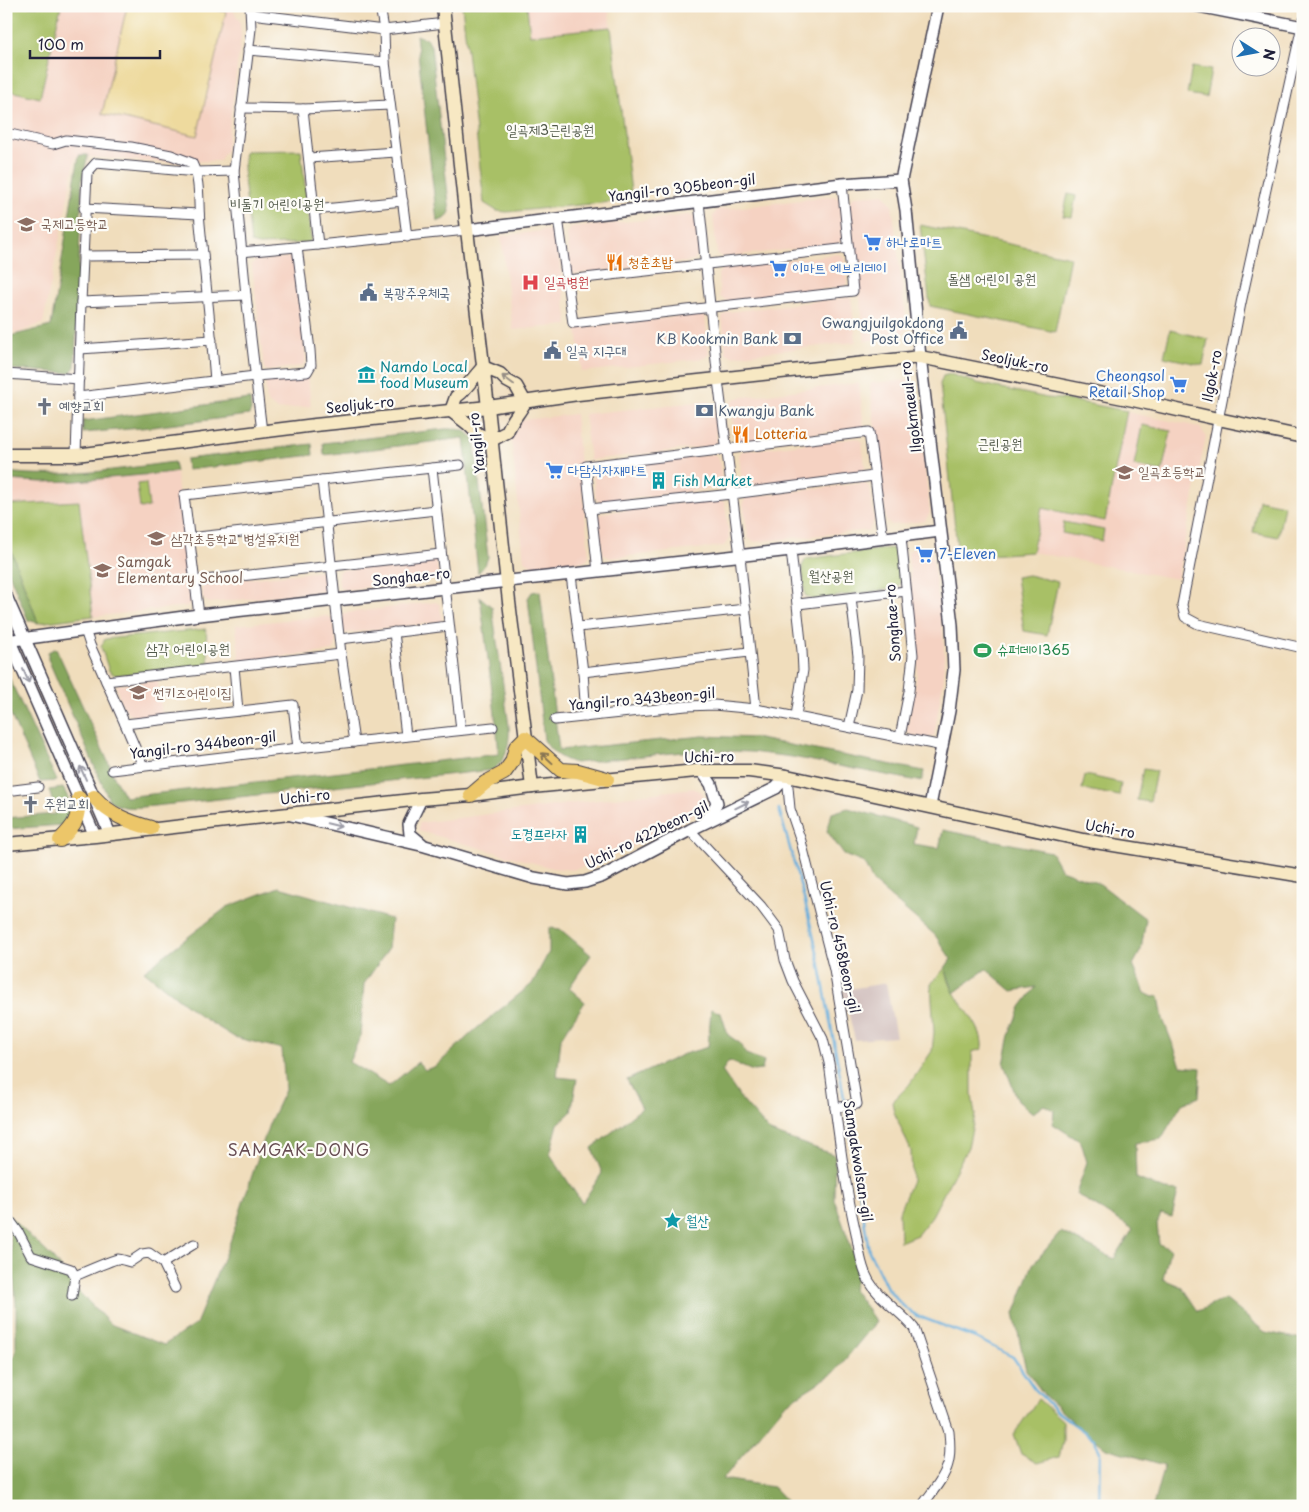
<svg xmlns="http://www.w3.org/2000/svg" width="1309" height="1512" font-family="'Playpen Sans','Poor Story',sans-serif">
  <rect width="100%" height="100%" fill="#fdfcf7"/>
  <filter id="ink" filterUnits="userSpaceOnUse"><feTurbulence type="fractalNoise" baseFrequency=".02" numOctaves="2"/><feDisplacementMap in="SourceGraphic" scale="10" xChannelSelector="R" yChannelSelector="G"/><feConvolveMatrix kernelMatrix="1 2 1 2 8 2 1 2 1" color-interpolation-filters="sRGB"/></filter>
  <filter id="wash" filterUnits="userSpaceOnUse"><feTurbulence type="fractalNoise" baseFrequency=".0096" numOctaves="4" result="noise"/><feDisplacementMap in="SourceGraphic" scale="20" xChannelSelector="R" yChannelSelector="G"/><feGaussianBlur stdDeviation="1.12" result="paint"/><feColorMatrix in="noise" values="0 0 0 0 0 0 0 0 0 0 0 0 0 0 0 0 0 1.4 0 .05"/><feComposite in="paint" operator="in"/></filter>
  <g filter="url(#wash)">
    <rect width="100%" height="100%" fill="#f0ddbc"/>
    <g fill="#f5d2c2">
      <path d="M6 6H230L240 21 241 37 226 151 219 161 151 162 76 156 43 323 18 333 6 330Z"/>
      <path d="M462 6H608L611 27 466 42Z"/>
      <path d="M884 194 892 204 907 327 901 336 865 341 849 203 854 196Z"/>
      <path d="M835 196 840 200 845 235 838 244 723 257 717 254 713 216 717 210Z"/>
      <path d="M689 215 695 218 699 253 694 261 575 274 571 272 567 234 571 228Z"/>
      <path d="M549 230 556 234 568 325 513 330 501 236Z"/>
      <path d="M839 254 844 258 847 283 844 287 727 301 720 297 718 274 724 267Z"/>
      <path d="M290 257 295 262 306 361 302 366 267 371 264 368 252 265 255 261Z"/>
      <path d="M851 297 856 342 732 356 726 353 722 317 727 312Z"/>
      <path d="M700 314 705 318 709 353 706 358 582 372 577 328Z"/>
      <path d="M308 376 311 406 277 410 267 402 265 380Z"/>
      <path d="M908 380 916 388 930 513 925 521 892 525 886 521 870 386 872 383Z"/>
      <path d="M859 383 864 428 740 442 734 437 731 402 736 398Z"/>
      <path d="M1063 399 1199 427 1206 436 1177 579 1032 552Z"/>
      <path d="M708 401 713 406 717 441 713 446 590 460 584 414Z"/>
      <path d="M575 414 589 556 585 561 537 567 531 565 524 560 511 436 516 427 522 420Z"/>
      <path d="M857 438 862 442 865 467 861 472 745 486 742 484 739 455 742 451Z"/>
      <path d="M713 454 719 458 722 483 717 488 602 502 596 499 593 475 601 467Z"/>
      <path d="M176 472 191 602 188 606 38 623 6 537V480L42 482 76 481Z"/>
      <path d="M863 483 870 487 874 521 869 530 755 542 748 538 743 502 747 497Z"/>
      <path d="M718 498 725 503 729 538 724 546 610 558 603 554 598 518 602 513Z"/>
      <path d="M922 547 932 556 943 633 944 655V676L934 736 926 739 912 736 907 730 917 674 918 655 908 553 911 549Z"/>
      <path d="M434 559 437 561 438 575 435 579 344 590 339 586 338 572 341 570Z"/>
      <path d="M323 571 326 574 327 584 323 591 209 603 203 599 202 589 205 583Z"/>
      <path d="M436 602 440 605 442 619 440 622 347 633 344 632 341 618 345 613Z"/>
      <path d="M327 616 334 620 336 646 333 651 240 662 236 625Z"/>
      <path d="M158 680 162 715 137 718 127 712 120 701 116 685Z"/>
      <path d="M693 788 702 792 705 802 704 809 645 841 599 862 572 870 552 868 419 831V823Z"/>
    </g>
    <path fill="#d1bfbd" d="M886 983 896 1037 855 1040 843 990Z"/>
    <g fill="#a8c066" stroke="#657150">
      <path d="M6 6H61L40 98 6 90Z"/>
      <path d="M462 6H527L530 35 611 27 632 200 507 212 497 211 484 203Z"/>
      <path d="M1192 67 1211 70 1206 97 1187 94Z"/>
      <path d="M301 150 311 239 309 243 259 245 251 243 243 169 245 151Z"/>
      <path d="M1068 194 1076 196 1072 217 1063 216Z"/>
      <path d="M920 225 1070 257 1055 332 930 306Z"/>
      <path d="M1170 330 1208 339 1203 365 1164 357Z"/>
      <path d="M950 374 977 383 1047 398 1063 399 1127 411 1105 521 1042 508 1032 552 958 557 940 384 943 376Z"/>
      <path d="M1142 425 1171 431 1162 472 1134 466Z"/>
      <path d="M146 483 149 507 140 508 137 484Z"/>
      <path d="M1259 500 1284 505 1278 537 1253 532Z"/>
      <path d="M79 501 93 616 38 623 6 537V505Z"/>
      <path d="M1064 522 1104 530 1102 541 1062 533Z"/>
      <path d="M891 548 898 553 901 582 897 588 812 600 805 595 802 566 806 559Z"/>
      <path d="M1028 575 1058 582 1047 635 1024 631 1016 577Z"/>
      <path d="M206 629 209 666 115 675 109 671 101 647 105 639Z"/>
      <path d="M1143 769 1156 771 1150 802 1137 800Z"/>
      <path d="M1085 775 1121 783 1119 796 1082 789Z"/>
      <path d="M945 968C948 977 950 987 955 994 965 1011 984 1028 982 1049L972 1052V1095L975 1115 968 1147 932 1216 917 1235 900 1242 899 1212 912 1180 911 1151 894 1112 892 1102 909 1085 932 1051 934 1032 931 984Z"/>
      <path d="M1038 1399 1063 1421V1442L1059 1457 1037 1463 1021 1454 1014 1434Z"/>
    </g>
    <g fill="#86a65b" stroke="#54644b">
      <path d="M416 35 427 39 431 46 450 212 446 218 437 222Z"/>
      <path d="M79 155H88L82 180 75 367 70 373 6 369V337L51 326Z"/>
      <path d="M250 399 251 410 249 415 152 427 83 433V421Z"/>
      <path d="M445 429C458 429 465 428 474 439L488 557 485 565 478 573 464 438 324 455 323 443Z"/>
      <path d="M312 444 313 455 187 470 186 459Z"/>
      <path d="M174 462 176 472 76 481 42 482 6 480V472C63 479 118 469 174 462Z"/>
      <path d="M6 537 35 614 38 623 28 620 6 566Z"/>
      <path d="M540 591 559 750 703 736 754 738 924 771 922 780 918 781 792 757 751 752 702 750 575 763C561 759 551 753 544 740L528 598 532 592Z"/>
      <path d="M480 597 492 607 509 726C510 743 507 759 493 770L154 806C137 807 123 811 109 800L48 659V652L56 648 110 766 113 775 125 797 499 754 496 722Z"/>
      <path d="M6 671 57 781 40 782 6 704Z"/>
      <path d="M63 788C71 802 75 811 63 825L6 829V818L56 814 49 790Z"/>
      <path d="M848 808 917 827 914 844 939 848 943 830 1051 852 1061 870 1100 884 1146 919 1141 950 1133 965 1145 993 1153 997 1159 996 1163 1019 1181 1066 1201 1068 1199 1097 1182 1104 1161 1139 1135 1143 1136 1178 1165 1190 1178 1191 1172 1217 1161 1214 1157 1224 1159 1244 1170 1249 1163 1279 1182 1287 1198 1311 1225 1299 1265 1332 1302 1339 1303 1506H1153L1164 1465 1106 1448 1080 1428 1045 1396 1026 1370 1014 1314 1033 1264 1061 1232 1114 1259 1133 1229 1076 1194 1087 1162 1081 1142 1053 1124 1054 1110 1044 1105 1033 1113 1018 1101 1004 1064 1010 1035 1021 1007 1036 987 1012 991 986 969 954 993 945 968 951 959 935 935 873 882 864 863 844 855 827 831 832 813Z"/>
      <path d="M279 887 391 919 388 949 364 984 360 1037 349 1062 389 1086 418 1062 425 1070 436 1066 476 1029 532 984 549 952V928L560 929 591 955 569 988 585 1002 561 1038 557 1077 577 1079 571 1112 558 1124 550 1154 582 1203 602 1173 592 1148 642 1108 627 1080 684 1054 708 1047 711 1009 721 1013 728 1035 741 1044 746 1054 764 1061 762 1070 753 1071 729 1061 722 1071 741 1099 770 1132 835 1155 834 1199 859 1269 853 1289 876 1322 834 1373 785 1404 723 1479 773 1487 791 1506H6V1365L16 1353V1304L8 1215 53 1258 77 1290 110 1324 164 1345 196 1324 230 1242 269 1124 285 1090 282 1049 234 1037 200 1016 144 971 227 907Z"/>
    </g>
    <path fill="#eeda9e" stroke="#887e6c" d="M127 6H202L226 12 197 136 102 114Z"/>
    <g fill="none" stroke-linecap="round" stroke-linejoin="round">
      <g stroke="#65addc" stroke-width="2.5">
        <path d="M779 809 805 902 819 960 845 1103"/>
        <path d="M846 1108 869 1251 887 1288 902 1305 915 1315 976 1338 1013 1357 1034 1388 1055 1410 1094 1439 1100 1452 1099 1506"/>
      </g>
    </g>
  </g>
  <g filter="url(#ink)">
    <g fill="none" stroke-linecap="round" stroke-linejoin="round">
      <defs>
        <g id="minor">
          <path d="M250 6 251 29 234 171 246 295 262 432"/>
          <path d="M380 6 384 30 385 62 407 237"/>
          <path d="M251 14 384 30 445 23"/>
          <path d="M1303 21 1241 303 1182 605 1185 617 1198 624 1303 648"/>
          <path d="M248 50 385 62"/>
          <path d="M241 108 303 109 390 105"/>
          <path d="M303 109 318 245"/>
          <path d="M6 133 53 144 66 140 131 147 171 155 192 163C201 181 198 204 200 224 205 276 211 328 215 381"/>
          <path d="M309 158 396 152"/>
          <path d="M699 202 718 380 740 556 756 709"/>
          <path d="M84 208 199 214"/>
          <path d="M314 210 403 201"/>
          <path d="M558 218 573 323 853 291 842 184"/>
          <path d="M241 252 318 245 467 230"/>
          <path d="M83 256 203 255"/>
          <path d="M567 280 849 248"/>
          <path d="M81 302 246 295"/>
          <path d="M80 349 212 340"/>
          <path d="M6 374 79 379"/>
          <path d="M78 397 255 376 307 372 311 365 310 350 297 247"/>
          <path d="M76 455 81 302 87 173 96 163 197 172 234 171"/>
          <path d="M432 468 460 465"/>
          <path d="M322 480 341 654 354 742"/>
          <path d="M590 509 732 494 874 476"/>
          <path d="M189 538 436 510"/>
          <path d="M791 550 802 651 803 670 796 716"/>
          <path d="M598 571 586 466 869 432 883 539"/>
          <path d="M571 575 583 672 586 717"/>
          <path d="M195 581 441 554"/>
          <path d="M798 604 906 591"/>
          <path d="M199 615 184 495 432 468 461 730"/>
          <path d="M578 627 746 609"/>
          <path d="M85 630 90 645 125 724 143 766"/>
          <path d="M394 632 406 736"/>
          <path d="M340 639 448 626"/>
          <path d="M234 667 238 711"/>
          <path d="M583 672 749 652"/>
          <path d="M106 681 341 654"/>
          <path d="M555 720 686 706 714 705 756 709 943 746"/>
          <path d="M125 724 293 705 298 748"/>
          <path d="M849 727 857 690 858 656 851 598"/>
          <path d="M900 737 909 691 913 655 901 537"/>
          <path d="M112 770 298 748 493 727"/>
          <path d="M787 776 790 809 801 841 834 970 857 1104 835 1108"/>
          <path d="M6 791 38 787"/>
          <path d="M690 830 761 906 779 930 785 960 793 981 823 1039 829 1063C837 1120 843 1177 856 1233 859 1249 861 1267 869 1281 880 1300 900 1311 914 1328L949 1432C950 1442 951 1454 948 1464 944 1479 931 1493 922 1506"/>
          <path d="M6 1215 19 1233 31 1256 71 1269 75 1276 72 1296"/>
          <path d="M163 1263 194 1244"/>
          <path d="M75 1276C82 1273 114 1259 118 1259 121 1259 126 1261 130 1262L142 1254 149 1253 163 1263 175 1288"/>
        </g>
        <g id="tertiary">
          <path d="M1198 6 1303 27"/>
          <path d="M467 230 842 184 901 180"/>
          <path d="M6 596 110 834"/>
          <path d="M6 632 95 836"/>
          <path d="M6 641 199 615 791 550 940 531"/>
          <path d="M702 771 711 784 717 803 711 814 705 820"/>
          <path d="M421 799 409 824 410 834 422 844"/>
          <path d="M930 806 949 711 954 670 952 625 920 357 906 210 901 180 938 6"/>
          <path d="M291 815 425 846 534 878 568 884 585 882 603 876 690 830 776 788 787 776"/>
        </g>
        <g id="secondary">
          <path d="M443 6 467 230 488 407 509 602 532 787"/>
          <path d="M483 367 500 374 507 381 516 386 525 402"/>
          <path d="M451 411 456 397 461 393 483 367"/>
          <path d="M451 411 468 424 478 434 492 440"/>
          <path d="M492 440 507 432C511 421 520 412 525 402"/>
          <path d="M6 455H76L315 425 488 407 578 394 920 357 1133 400 1218 419 1303 437"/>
          <path d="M6 844 95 836 421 799 471 795 532 787 696 771H749L787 776 1083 840 1303 876"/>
        </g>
        <g id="primary">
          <path d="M471 795 485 783 504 773 512 762 516 747 525 738 561 770 578 771 607 779"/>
          <path d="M94 797C110 815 129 822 151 828"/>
          <path d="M60 840C76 824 78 820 79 798"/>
        </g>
      </defs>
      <use href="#minor" stroke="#413e4e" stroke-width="11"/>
      <use href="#tertiary" stroke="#413e4e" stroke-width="14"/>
      <use href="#secondary" stroke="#413e4e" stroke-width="15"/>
      <use href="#primary" stroke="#413e4e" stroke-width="16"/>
      <use href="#minor" stroke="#fff" stroke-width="9"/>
      <use href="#tertiary" stroke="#fff" stroke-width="11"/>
      <use href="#secondary" stroke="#f7e8c3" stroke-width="12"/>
      <use href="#primary" stroke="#ecc669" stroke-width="14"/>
    </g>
    <defs><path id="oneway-shaft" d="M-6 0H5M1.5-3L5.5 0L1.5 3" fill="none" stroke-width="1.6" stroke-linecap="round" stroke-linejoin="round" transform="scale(1.25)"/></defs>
    <use stroke="#978f86" href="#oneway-shaft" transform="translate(508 380) rotate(-143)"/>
    <g stroke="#9c9ca7">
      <use href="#oneway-shaft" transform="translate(26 676) rotate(66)"/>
      <use href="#oneway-shaft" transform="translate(83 773) rotate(-114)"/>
      <use href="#oneway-shaft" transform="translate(742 805) rotate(-26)"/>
      <use href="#oneway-shaft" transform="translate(334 825) rotate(13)"/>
    </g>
    <use stroke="#877452" href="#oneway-shaft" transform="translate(547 758) rotate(-137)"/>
  </g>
  <defs>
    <symbol id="school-bare" viewBox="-9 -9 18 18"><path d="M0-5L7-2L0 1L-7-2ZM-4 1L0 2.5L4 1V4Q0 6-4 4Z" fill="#8d6e63" stroke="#fdfcf7" stroke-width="2.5" paint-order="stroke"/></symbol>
    <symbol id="supermarket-bare" viewBox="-9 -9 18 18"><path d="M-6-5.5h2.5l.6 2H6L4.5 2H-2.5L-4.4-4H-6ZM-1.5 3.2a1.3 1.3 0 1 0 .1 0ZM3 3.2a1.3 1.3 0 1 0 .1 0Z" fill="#3f7fe0" stroke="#fdfcf7" stroke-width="2.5" paint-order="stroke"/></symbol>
    <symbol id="restaurant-bare" viewBox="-9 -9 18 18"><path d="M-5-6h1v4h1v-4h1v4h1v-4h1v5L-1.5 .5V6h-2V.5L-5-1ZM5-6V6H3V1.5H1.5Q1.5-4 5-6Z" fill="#e8710a" stroke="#fdfcf7" stroke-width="2.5" paint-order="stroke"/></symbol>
    <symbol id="hospital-bare" viewBox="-9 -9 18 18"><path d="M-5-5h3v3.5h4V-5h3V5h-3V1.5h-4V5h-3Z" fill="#e0444e" stroke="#fdfcf7" stroke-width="2.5" paint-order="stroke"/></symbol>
    <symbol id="civic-bare" viewBox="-9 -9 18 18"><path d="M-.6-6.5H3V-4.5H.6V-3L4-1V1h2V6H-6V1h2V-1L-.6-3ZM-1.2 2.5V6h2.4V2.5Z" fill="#5c6f8a" stroke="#fdfcf7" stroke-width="2.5" paint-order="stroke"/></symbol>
    <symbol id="bank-bare" viewBox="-9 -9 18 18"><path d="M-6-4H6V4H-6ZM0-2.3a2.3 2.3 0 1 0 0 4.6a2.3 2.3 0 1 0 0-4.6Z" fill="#5c6f8a" stroke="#fdfcf7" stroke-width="2.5" paint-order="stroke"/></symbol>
    <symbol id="museum-bare" viewBox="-9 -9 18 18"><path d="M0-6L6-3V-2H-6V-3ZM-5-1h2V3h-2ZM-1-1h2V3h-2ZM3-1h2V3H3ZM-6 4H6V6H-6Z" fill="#0f9aa8" stroke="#fdfcf7" stroke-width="2.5" paint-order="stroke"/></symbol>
    <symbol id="church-bare" viewBox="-9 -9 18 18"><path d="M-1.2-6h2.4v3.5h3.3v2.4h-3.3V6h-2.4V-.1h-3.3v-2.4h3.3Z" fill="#6b7280" stroke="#fdfcf7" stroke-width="2.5" paint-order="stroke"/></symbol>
    <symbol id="building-bare" viewBox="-9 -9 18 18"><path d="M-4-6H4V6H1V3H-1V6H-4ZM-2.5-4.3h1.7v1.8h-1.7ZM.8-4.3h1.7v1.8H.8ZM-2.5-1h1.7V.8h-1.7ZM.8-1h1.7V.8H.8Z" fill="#0f9aa8" stroke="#fdfcf7" stroke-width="2.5" paint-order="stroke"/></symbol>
    <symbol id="stadium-bare" viewBox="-9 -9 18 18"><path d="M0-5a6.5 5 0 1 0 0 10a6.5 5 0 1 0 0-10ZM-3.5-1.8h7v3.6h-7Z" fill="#2e9e5b" stroke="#fdfcf7" stroke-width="2.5" paint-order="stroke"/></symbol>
    <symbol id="sight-bare" viewBox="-9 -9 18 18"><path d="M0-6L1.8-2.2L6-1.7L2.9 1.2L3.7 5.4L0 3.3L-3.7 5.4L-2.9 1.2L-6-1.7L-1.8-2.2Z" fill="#0f9aa8" stroke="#fdfcf7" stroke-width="2.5" paint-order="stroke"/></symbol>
  </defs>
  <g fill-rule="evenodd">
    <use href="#school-bare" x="14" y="212" width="25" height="25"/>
    <use href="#supermarket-bare" x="860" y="230" width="25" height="25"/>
    <use href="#restaurant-bare" x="602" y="250" width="25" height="25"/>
    <use href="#supermarket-bare" x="766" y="256" width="25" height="25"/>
    <use href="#hospital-bare" x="518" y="270" width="25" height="25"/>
    <use href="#civic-bare" x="356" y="280" width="25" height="25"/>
    <use href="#civic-bare" x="946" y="318" width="25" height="25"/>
    <use href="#bank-bare" x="780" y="326" width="25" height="25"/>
    <use href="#civic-bare" x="540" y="338" width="25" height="25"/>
    <use href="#museum-bare" x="354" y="362" width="25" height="25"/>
    <use href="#supermarket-bare" x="1166" y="372" width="25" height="25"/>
    <use href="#church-bare" x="32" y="394" width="25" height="25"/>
    <use href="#bank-bare" x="692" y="398" width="25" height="25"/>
    <use href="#restaurant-bare" x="728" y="422" width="25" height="25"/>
    <use href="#supermarket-bare" x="542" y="458" width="25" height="25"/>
    <use href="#school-bare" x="1112" y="460" width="25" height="25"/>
    <use href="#building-bare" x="646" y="468" width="25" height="25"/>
    <use href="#school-bare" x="144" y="526" width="25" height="25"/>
    <use href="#supermarket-bare" x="912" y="542" width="25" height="25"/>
    <use href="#school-bare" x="90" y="558" width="25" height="25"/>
    <use href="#stadium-bare" x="970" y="638" width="25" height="25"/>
    <use href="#school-bare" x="126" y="680" width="25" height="25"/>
    <use href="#church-bare" x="18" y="792" width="25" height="25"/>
    <use href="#building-bare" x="568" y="822" width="25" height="25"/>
    <use href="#sight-bare" x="660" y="1208" width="25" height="25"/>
  </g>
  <g text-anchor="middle" stroke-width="4.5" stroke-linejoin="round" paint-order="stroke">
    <g font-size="14" fill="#51594a" stroke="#fdfcf7">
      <text x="550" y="135">일곡제3근린공원</text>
      <text x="277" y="209">비둘기 어린이공원</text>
      <text x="992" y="284">돌샘 어린이 공원</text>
      <text x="1000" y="449">근린공원</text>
      <text x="831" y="581">월산공원</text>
      <text x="188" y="654">삼각 어린이공원</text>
    </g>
    <g font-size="14" fill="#22223b" stroke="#fdfcf7">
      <text transform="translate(682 188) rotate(-7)" y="5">Yangil-ro 305beon-gil</text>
      <text transform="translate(1015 361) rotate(11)" y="5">Seoljuk-ro</text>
      <text transform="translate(1212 376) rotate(-79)" y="5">Ilgok-ro</text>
      <text transform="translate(360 405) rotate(-6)" y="5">Seoljuk-ro</text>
      <text transform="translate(911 407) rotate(-97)" y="5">Ilgokmaeul-ro</text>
      <text transform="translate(477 443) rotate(-96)" y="5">Yangil-ro</text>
      <text transform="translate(411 577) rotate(-6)" y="5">Songhae-ro</text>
      <text transform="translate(893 623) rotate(-94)" y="5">Songhae-ro</text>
      <text transform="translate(642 699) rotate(-5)" y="5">Yangil-ro 343beon-gil</text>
      <text transform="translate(203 745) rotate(-7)" y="5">Yangil-ro 344beon-gil</text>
      <text transform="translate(709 757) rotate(-1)" y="5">Uchi-ro</text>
      <text transform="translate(305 797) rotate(-6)" y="5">Uchi-ro</text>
      <text transform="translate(1110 829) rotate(10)" y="5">Uchi-ro</text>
      <text transform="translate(647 835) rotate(-26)" y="5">Uchi-ro 422beon-gil</text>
      <text transform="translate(840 947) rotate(77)" y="5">Uchi-ro 458beon-gil</text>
      <text transform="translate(858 1161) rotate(81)" y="5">Samgakwolsan-gil</text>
    </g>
    <g font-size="14" fill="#785e54" stroke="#fdfcf7" text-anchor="start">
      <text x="41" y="229">국제고등학교</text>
      <text x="1138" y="477">일곡초등학교</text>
      <text x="171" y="544">삼각초등학교 병설유치원</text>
      <text x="117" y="567">Samgak<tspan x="117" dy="16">Elementary School</tspan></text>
      <text x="153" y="698">썬키즈어린이집</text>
    </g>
    <g font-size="14" fill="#366cbe" stroke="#fdfcf7" text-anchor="start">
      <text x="886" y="247">하나로마트</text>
      <text x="792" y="273">이마트 에브리데이</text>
      <text x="1165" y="381" text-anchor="end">Cheongsol<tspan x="1165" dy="16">Retail Shop</tspan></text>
      <text x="568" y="475">다담식자재마트</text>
      <text x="939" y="559">7-Eleven</text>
    </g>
    <g font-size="14" fill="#c56008" stroke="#fdfcf7" text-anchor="start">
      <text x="628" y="267">청춘초밥</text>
      <text x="755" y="439">Lotteria</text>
    </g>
    <g font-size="14" fill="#be3a42" stroke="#fdfcf7" text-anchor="start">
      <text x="544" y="287">일곡병원</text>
    </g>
    <g font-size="14" fill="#4e5e75" stroke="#fdfcf7" text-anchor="start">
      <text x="383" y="298">북광주우체국</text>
      <text x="944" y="328" text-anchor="end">Gwangjuilgokdong<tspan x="944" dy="16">Post Office</tspan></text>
      <text x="778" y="344" text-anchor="end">KB Kookmin Bank</text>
      <text x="566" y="356">일곡 지구대</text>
      <text x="718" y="416">Kwangju Bank</text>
    </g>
    <g font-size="14" fill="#0d838f" stroke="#fdfcf7" text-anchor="start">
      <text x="380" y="372">Namdo Local<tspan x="380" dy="16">food Museum</tspan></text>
      <text x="673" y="486">Fish Market</text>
      <text x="567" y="839" text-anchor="end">도경프라자</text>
      <text x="686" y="1226">월산</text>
    </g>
    <g font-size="14" fill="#5b616d" stroke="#fdfcf7" text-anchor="start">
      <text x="59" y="411">예향교회</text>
      <text x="44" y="809">주원교회</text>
    </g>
    <g font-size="14" fill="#27864d" stroke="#fdfcf7" text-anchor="start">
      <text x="997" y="655">슈퍼데이365</text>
    </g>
    <g font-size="16" letter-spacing="1" fill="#684e54" stroke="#fdfcf7">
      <text x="299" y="1156">SAMGAK-DONG</text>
    </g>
  </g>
  <rect width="1309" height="1512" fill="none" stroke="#fdfcf7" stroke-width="25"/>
  <g transform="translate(1256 52) rotate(101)"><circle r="24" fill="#fdfcf7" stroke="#a5a5ac"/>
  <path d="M0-4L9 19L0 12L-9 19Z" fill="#1f6fb2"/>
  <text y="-8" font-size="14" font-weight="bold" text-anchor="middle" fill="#22223b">N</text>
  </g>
  <path d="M30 50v8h130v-8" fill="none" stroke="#22223b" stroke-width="2.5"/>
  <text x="38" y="50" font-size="15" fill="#22223b" stroke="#fdfcf7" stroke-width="4" paint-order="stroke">100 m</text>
</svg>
